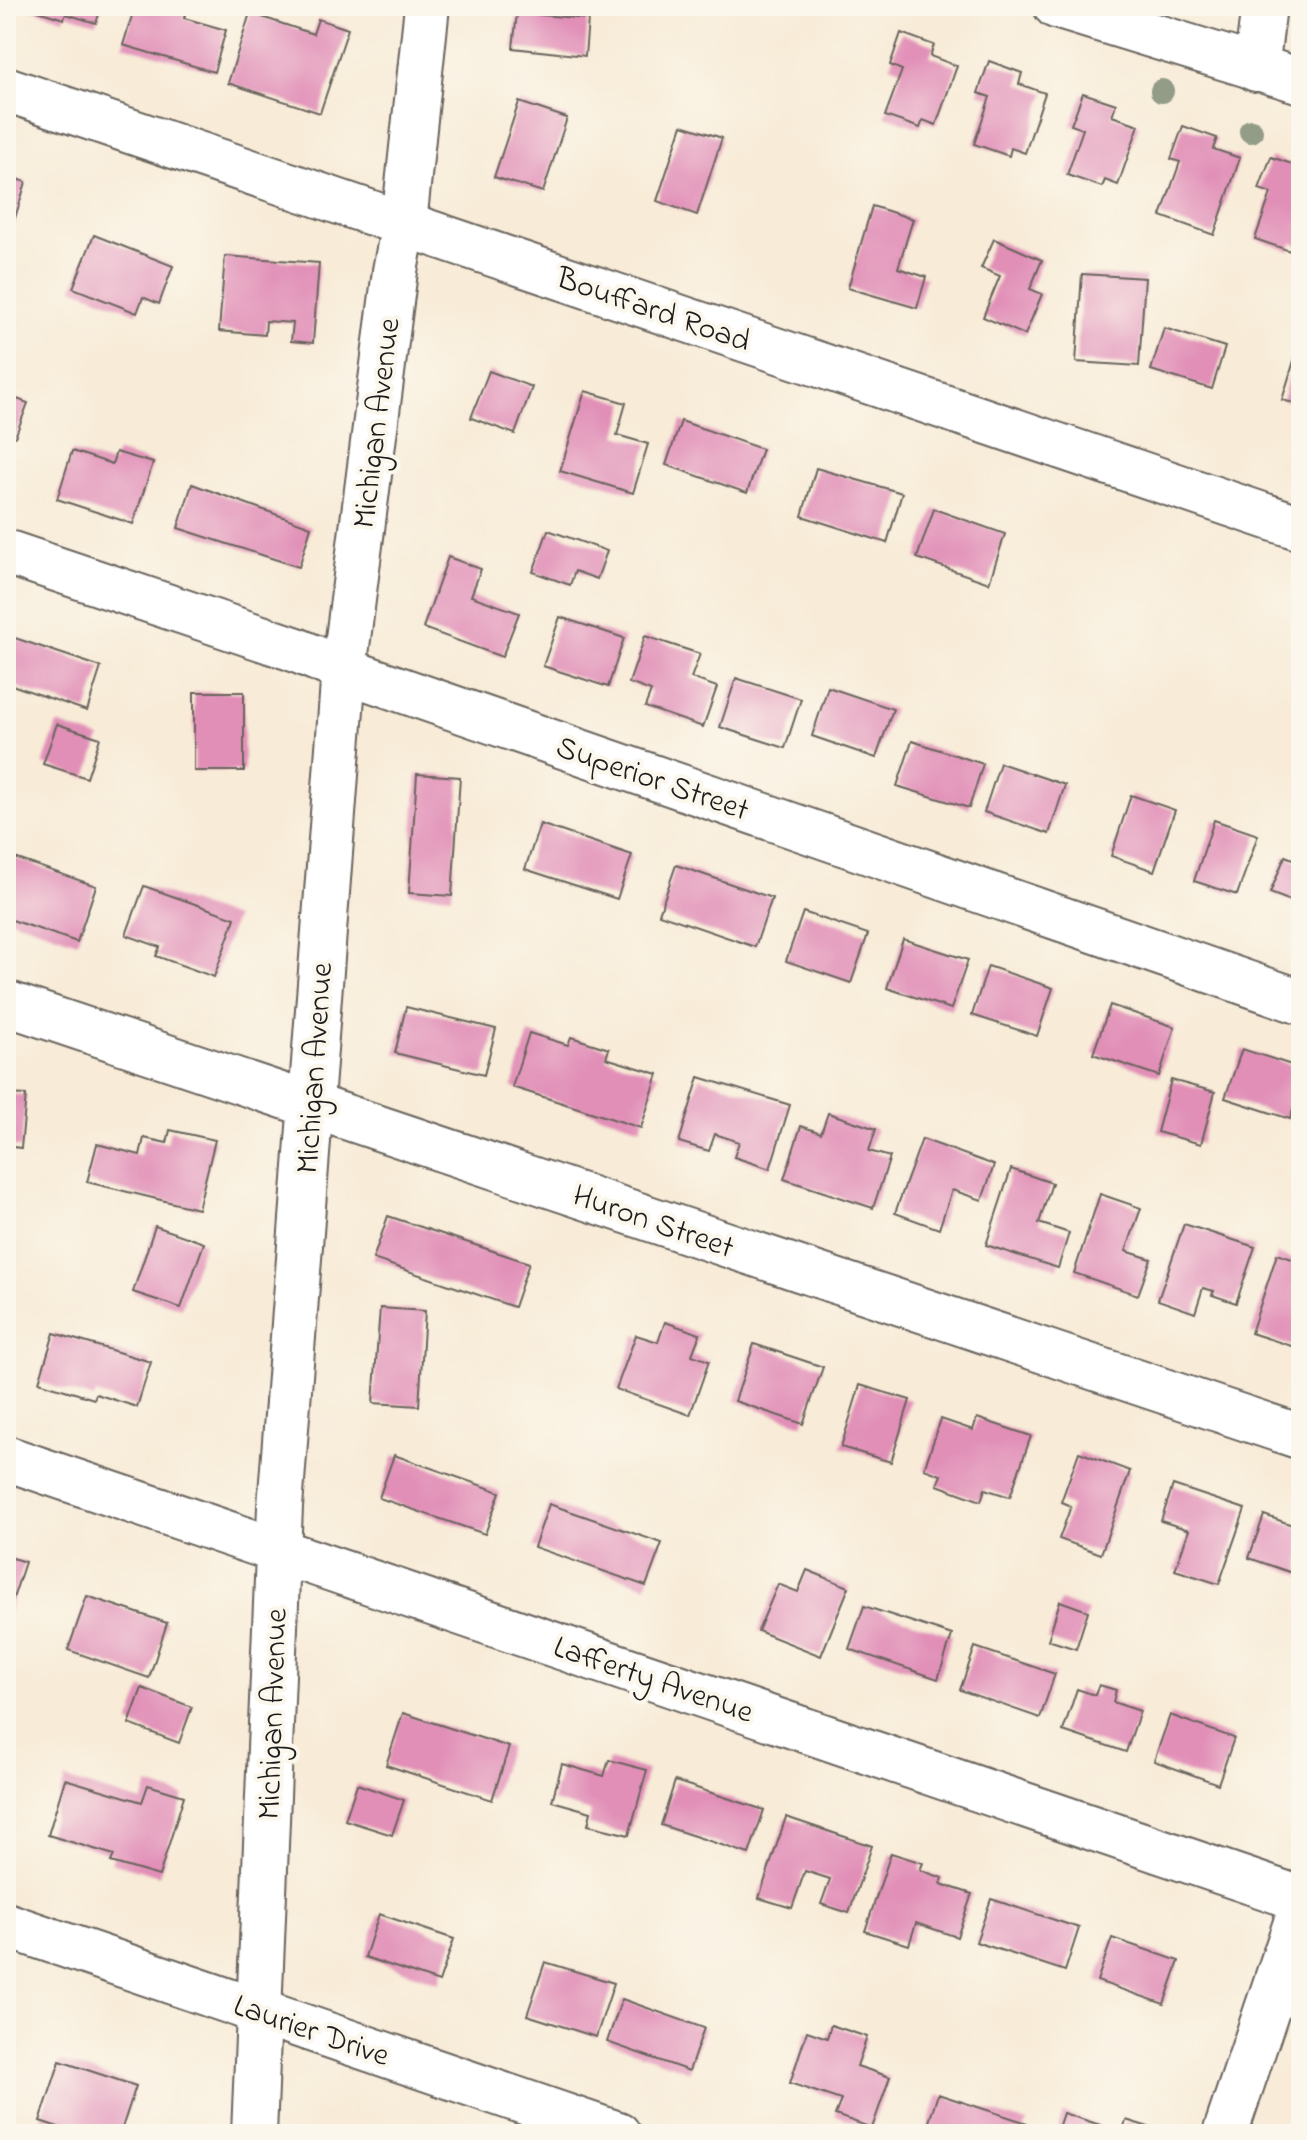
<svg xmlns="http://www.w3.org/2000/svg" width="1307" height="2140" font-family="'Indie Flower',sans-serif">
  <rect width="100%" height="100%" fill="#fbf7ec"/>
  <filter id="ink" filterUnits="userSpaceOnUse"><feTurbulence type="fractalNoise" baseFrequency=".0125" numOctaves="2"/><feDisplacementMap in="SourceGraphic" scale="16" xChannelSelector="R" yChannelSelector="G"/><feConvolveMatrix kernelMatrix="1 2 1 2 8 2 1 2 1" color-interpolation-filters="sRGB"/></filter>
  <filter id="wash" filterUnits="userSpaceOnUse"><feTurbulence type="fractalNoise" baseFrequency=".006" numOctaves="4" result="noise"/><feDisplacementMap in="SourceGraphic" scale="32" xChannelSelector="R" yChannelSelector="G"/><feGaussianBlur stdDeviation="1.8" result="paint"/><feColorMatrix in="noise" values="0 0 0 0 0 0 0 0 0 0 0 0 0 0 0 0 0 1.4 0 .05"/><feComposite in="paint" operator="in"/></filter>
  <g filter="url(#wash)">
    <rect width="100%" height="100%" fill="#f8ebd7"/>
    <g id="blocks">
      <g fill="#e18fb7">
        <path d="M102 6 96 23 66 14 64 19 25 7Z"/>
        <path d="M135 6H188L184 18 226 30 214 72 123 45Z"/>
        <path d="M250 13 313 34 318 19 348 29 320 113 228 83Z"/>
        <path d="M517 13 588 19 585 56 513 48Z"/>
        <path d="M901 33 934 45 930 56 957 66 936 125 923 120 920 128 885 116 902 70 890 65Z"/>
        <path d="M989 61 1022 73 1019 84 1045 93 1025 153 1011 148 1009 156 974 144 990 97 978 93Z"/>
        <path d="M1083 93 1116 104 1112 116 1139 125 1118 185 1105 180 1102 187 1067 175 1083 129 1071 125Z"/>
        <path d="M519 102 567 118 543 192 494 177Z"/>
        <path d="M682 125 722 138 697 215 657 201Z"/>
        <path d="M1183 126 1217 138 1213 149 1240 158 1214 235 1161 216 1180 162 1171 159Z"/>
        <path d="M1271 157 1301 167V246L1292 243 1290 251 1255 239 1271 193 1259 189Z"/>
        <path d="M6 176 26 182 7 244H6Z"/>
        <path d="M872 206 913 219 898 268 926 277 917 308 848 288Z"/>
        <path d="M94 235 173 266 159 304 143 297 137 313 73 288Z"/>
        <path d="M994 239 1042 260 1030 289 1042 294 1025 335 983 317 1000 276 981 268Z"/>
        <path d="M225 256 319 263 313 343 291 341 293 323 266 321 265 335 219 331Z"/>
        <path d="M1082 274 1145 278 1139 366 1076 362Z"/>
        <path d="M1164 328 1225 347 1212 389 1151 370Z"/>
        <path d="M1297 351 1301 353V405L1282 400Z"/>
        <path d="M489 371 532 387 515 434 471 418Z"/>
        <path d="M585 391 626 403 617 435 648 444 633 493 560 471Z"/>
        <path d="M6 395 28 403 15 437 6 434Z"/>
        <path d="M681 421 762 449 747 493 666 465Z"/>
        <path d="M72 451 112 464 116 452 153 463 133 524 57 499Z"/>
        <path d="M816 468 902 493 887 543 802 516Z"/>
        <path d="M192 484 311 527 299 567 178 528Z"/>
        <path d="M934 509 1005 534 989 583 917 558Z"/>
        <path d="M548 530 607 551 597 579 575 571 570 585 533 572Z"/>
        <path d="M448 557 481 569 471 596 519 613 502 657 423 628Z"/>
        <path d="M560 617 624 638 608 687 543 666Z"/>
        <path d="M9 636 101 667 87 711 6 683Z"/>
        <path d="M645 636 700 654 691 678 717 687 703 727 645 707 651 691 629 683Z"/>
        <path d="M736 678 801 699 785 748 720 727Z"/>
        <path d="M828 687 893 709 876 758 812 736Z"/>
        <rect x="194" y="692" width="50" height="79"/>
        <path d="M57 724 100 738 87 778 43 764Z"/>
        <path d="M912 741 983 764 969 808 897 786Z"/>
        <path d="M1000 763 1065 785 1049 834 984 812Z"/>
        <path d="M417 774 460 777 452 896 409 893Z"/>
        <path d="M1131 795 1175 810 1154 871 1111 856Z"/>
        <path d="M1214 820 1258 835 1237 895 1194 881Z"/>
        <path d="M540 824 632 855 617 899 525 869Z"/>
        <path d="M9 856 96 886 77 942 6 918Z"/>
        <path d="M1285 856 1301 862V905L1270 893Z"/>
        <path d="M676 865 772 898 755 947 659 914Z"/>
        <path d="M144 886 235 918 214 977 156 956 160 947 126 935Z"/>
        <path d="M803 912 868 934 851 983 786 961Z"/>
        <path d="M903 939 968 960 951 1009 887 988Z"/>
        <path d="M988 966 1053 988 1037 1036 972 1015Z"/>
        <path d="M1110 1005 1175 1027 1159 1076 1093 1054Z"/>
        <path d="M406 1007 496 1029 484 1075 395 1053Z"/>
        <path d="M529 1033 568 1045 571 1037 609 1049 606 1058 658 1074 641 1128 512 1087Z"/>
        <path d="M1242 1049 1301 1068V1087L1290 1119 1225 1098Z"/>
        <path d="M699 1077 790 1105 770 1169 734 1157 739 1142 715 1134 709 1151 679 1142Z"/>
        <path d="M1171 1080 1215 1092 1201 1144 1157 1132Z"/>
        <path d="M6 1094 26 1095 21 1148 6 1146Z"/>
        <path d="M828 1113 876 1129 869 1151 890 1157 873 1208 784 1179 801 1126 821 1133Z"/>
        <path d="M170 1130 215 1140 198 1209 87 1182 97 1144 140 1155 144 1138 167 1143Z"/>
        <path d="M922 1139 994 1165 982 1200 952 1190 939 1229 895 1213Z"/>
        <path d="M1011 1169 1052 1183 1039 1223 1069 1233 1058 1268 986 1245Z"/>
        <path d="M1100 1194 1141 1208 1126 1251 1151 1259 1138 1295 1074 1273Z"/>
        <path d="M388 1216 529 1263 514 1307 373 1259Z"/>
        <path d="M1184 1224 1255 1247 1236 1303 1212 1295 1214 1291 1203 1288 1195 1313 1158 1300Z"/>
        <path d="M155 1226 204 1243 181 1308 133 1292Z"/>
        <path d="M1277 1254 1301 1262V1349L1251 1333Z"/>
        <path d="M380 1308 425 1311 419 1406 373 1403Z"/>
        <path d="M665 1322 700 1334 692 1355 709 1361 690 1415 616 1389 636 1335 658 1342Z"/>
        <path d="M54 1333 151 1362 137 1407 96 1394 94 1399 39 1382Z"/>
        <path d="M754 1344 823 1367 803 1424 735 1401Z"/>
        <path d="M860 1385 910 1400 891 1462 841 1447Z"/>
        <path d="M977 1418 1031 1436 1010 1497 985 1489 981 1501 937 1485 941 1475 924 1469 941 1419 973 1430Z"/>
        <path d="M1079 1452 1130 1471 1101 1554 1059 1539 1071 1506 1061 1502Z"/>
        <path d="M394 1455 500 1492 485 1534 379 1498Z"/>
        <path d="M1173 1485 1245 1509 1219 1584 1175 1570 1189 1530 1161 1521Z"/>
        <path d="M549 1504 662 1543 646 1586 534 1547Z"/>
        <path d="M1264 1515 1301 1528V1576L1249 1558Z"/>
        <path d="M6 1556 25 1562 7 1617H6Z"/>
        <path d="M807 1570 849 1587 821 1656 758 1631 778 1584 798 1592Z"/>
        <path d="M87 1596 167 1623 149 1678 68 1650Z"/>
        <path d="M1060 1601 1088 1611 1076 1649 1048 1640Z"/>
        <path d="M864 1606 952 1635 938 1679 849 1649Z"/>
        <path d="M975 1647 1055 1674 1040 1718 960 1690Z"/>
        <path d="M1099 1685 1116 1690 1113 1702 1140 1711 1126 1752 1063 1731 1077 1689 1095 1695Z"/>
        <path d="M142 1688 192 1707 179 1743 129 1724Z"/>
        <path d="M403 1713 509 1747 492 1800 386 1765Z"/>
        <path d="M1170 1715 1234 1738 1218 1784 1154 1761Z"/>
        <path d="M609 1760 647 1770 629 1835 588 1825 591 1812 552 1801 562 1764 604 1776Z"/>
        <path d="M65 1779 142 1802 148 1785 184 1796 159 1876 111 1862 114 1855 48 1835Z"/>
        <path d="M675 1781 764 1810 749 1854 661 1825Z"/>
        <path d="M357 1784 404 1800 392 1835 345 1820Z"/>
        <path d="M786 1817 872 1846 849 1913 821 1904 830 1879 805 1871 792 1908 759 1898Z"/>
        <path d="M891 1853 923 1863 920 1870 943 1878 941 1884 972 1894 957 1937 916 1923 909 1945 865 1931Z"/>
        <path d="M991 1899 1079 1928 1065 1971 976 1942Z"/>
        <path d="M379 1914 454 1939 439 1982 365 1957Z"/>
        <path d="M1112 1938 1179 1961 1164 2004 1097 1981Z"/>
        <path d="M545 1962 614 1983 596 2037 527 2015Z"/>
        <path d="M622 1999 704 2028 689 2071 607 2042Z"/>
        <path d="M831 2025 867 2037 857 2066 890 2077 872 2128 835 2115 841 2100 790 2083 807 2031 827 2038Z"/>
        <path d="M60 2061 136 2086 120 2134H79L40 2121Z"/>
        <path d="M938 2094 1027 2123 1023 2134H925Z"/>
        <path d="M1063 2113 1100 2125 1097 2134H1056Z"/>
        <path d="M1126 2120 1158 2130 1157 2134H1122Z"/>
      </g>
    </g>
  </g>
  <g filter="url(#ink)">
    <use href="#blocks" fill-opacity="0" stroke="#69645d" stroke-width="2"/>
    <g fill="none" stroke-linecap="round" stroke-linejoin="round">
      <defs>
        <g id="minor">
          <path d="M1056 6 1301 81"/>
          <path d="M1256 69 1264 6"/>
          <path d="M6 89 1301 528"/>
          <path d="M6 552 294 649 344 670 1301 1002"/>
          <path d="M6 1003 1301 1437"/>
          <path d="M6 1458 1301 1899"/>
          <path d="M6 1925 618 2134"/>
          <path d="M254 2134 280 1507 344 670 395 271 404 223 427 6"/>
          <path d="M1225 2134 1301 1908"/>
        </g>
      </defs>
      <use href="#minor" stroke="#69645d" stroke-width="48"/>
      <use href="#minor" stroke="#fff" stroke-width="44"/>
    </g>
    <g fill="#929c87">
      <circle cx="1162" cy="91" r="12"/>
      <circle cx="1251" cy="131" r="12"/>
    </g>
  </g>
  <g text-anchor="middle" stroke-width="8" stroke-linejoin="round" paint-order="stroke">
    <g font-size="32" fill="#1c1c1c" stroke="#fbf7ec">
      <text transform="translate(654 308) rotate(19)" y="11">Bouffard Road</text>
      <text transform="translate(375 423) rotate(-83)" y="11">Michigan Avenue</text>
      <text transform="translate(653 777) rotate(19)" y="11">Superior Street</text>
      <text transform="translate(313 1068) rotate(-86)" y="11">Michigan Avenue</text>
      <text transform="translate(654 1220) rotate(19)" y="11">Huron Street</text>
      <text transform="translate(654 1678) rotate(19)" y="11">Lafferty Avenue</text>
      <text transform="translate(271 1714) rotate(-88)" y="11">Michigan Avenue</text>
      <text transform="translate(312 2029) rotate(19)" y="11">Laurier Drive</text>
    </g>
  </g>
  <rect width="1307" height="2140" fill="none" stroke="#fbf7ec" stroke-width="32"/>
</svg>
